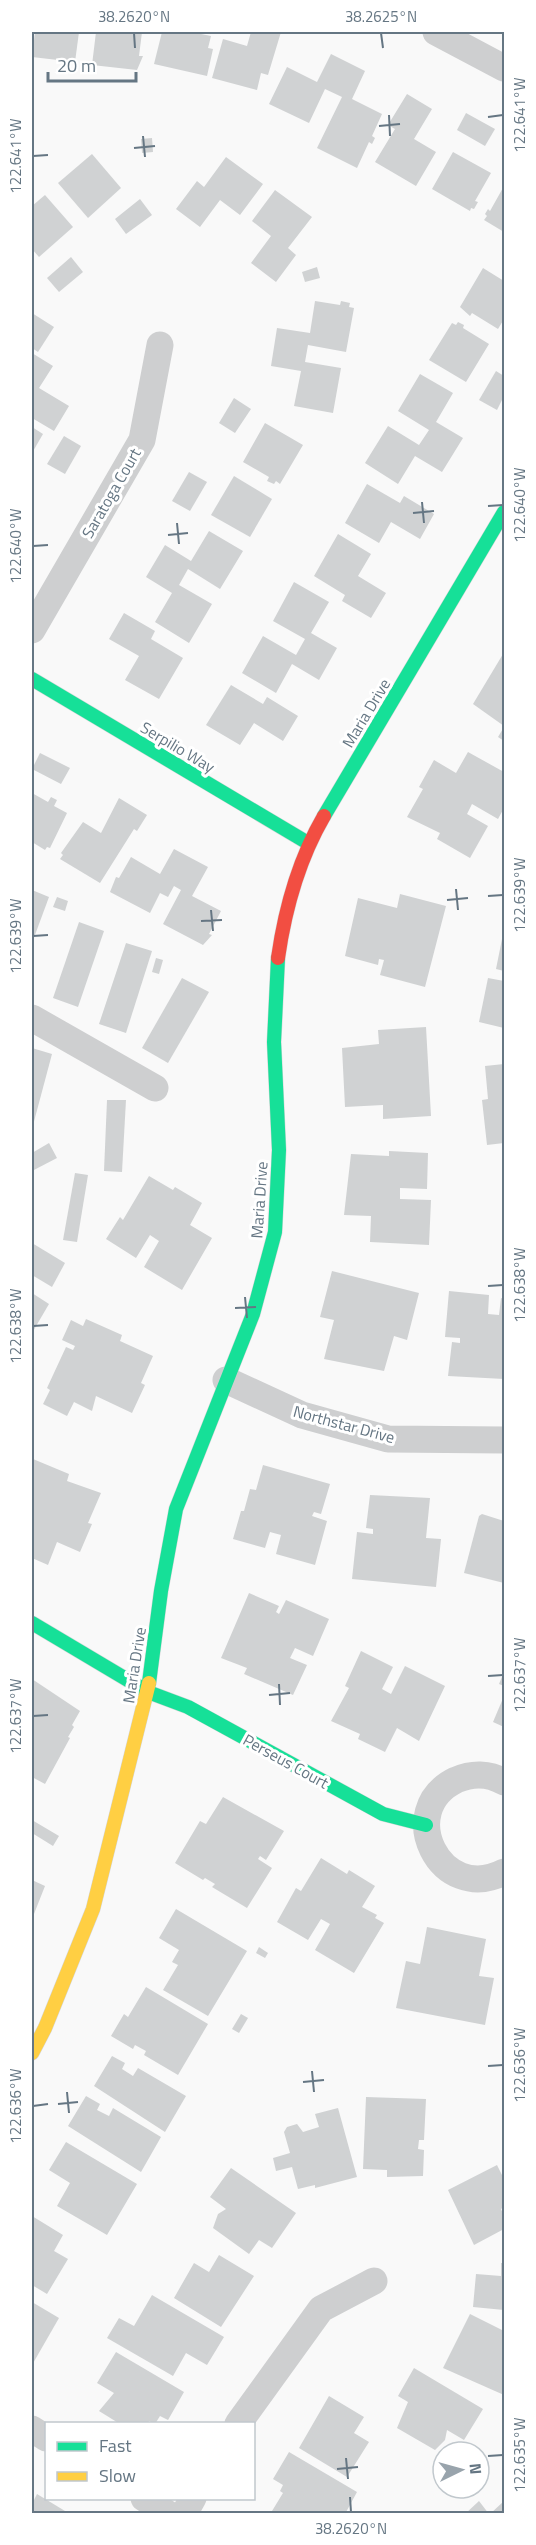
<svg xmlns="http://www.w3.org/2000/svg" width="536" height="2545" font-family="'Titillium Web',sans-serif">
  <rect width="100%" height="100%" fill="#f9f9f9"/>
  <g fill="#d0d2d3">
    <path d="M35 32H79L75 62 32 57Z"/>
    <path d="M96 32H142L139 56H143L137 70 92 65Z"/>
    <path d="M162 32H191L211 36 208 48 213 49 207 76 154 64Z"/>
    <path d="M251 32H281L268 75 261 73 257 90 212 78 223 39 247 46Z"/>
    <path d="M331 54 365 71 352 99 382 114 372 136 375 138 372 144 369 142 357 168 317 148 342 97 325 89 309 123 269 104 287 67 317 82Z"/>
    <path d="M407 94 432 109 414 139 436 152 416 186 375 162 395 129 388 125Z"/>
    <path d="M466 113 495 129 485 146 457 130Z"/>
    <path d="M152 138 153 152 142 153 141 139Z"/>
    <path d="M453 152 491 173 475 201 478 202 474 209 471 208 470 211 432 189Z"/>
    <path d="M92 154 121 188 88 218 58 183Z"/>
    <path d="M226 157 263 184 240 215 220 200 200 227 176 209 197 181 204 187Z"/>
    <path d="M504 186V232L484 220 487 216 485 214 488 209 490 211Z"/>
    <path d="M275 190 312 217 288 248 296 255 276 282 251 263 271 236 252 221Z"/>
    <path d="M45 195 73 227 39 257 32 249V206Z"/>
    <path d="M140 199 152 215 126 234 115 219Z"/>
    <path d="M71 257 83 272 59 292 47 278Z"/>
    <path d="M317 267 320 278 305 282 302 272Z"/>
    <path d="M483 268 504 281V319L498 329 472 313 470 316 460 307Z"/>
    <path d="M315 301 340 305 341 301 350 303 349 307 354 308 346 352 308 345 305 362 341 368 333 413 294 406 301 371 271 366 277 328 310 333Z"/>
    <path d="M32 313 54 327 38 352 32 348Z"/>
    <path d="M458 322 464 325 463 328 489 344 466 382 429 360 452 323 456 325Z"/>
    <path d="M32 353 53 366 39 388 69 406 54 431 32 418Z"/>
    <path d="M496 371 504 376V396L497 410 479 400Z"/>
    <path d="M420 374 453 393 436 422 463 438 442 472 415 456 398 484 365 463 388 426 419 445 429 430 398 411Z"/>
    <path d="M234 398 251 409 235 433 219 423Z"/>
    <path d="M265 423 303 445 280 484 276 481 274 484 267 481 269 477 243 462Z"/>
    <path d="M32 427 43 434 32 453Z"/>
    <path d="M64 436 81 446 65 474 47 464Z"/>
    <path d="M189 472 207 482 190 511 172 501Z"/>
    <path d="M234 476 272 499 250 537 211 515Z"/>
    <path d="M367 484 400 503 404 496 434 514 420 539 391 522 379 543 345 523Z"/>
    <path d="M209 531 243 551 220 589 188 569 179 585 212 604 189 643 155 622 172 593 146 577 165 545 191 561Z"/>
    <path d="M338 534 371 554 358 576 386 593 371 618 342 601 345 595 314 576Z"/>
    <path d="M294 582 329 602 311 633 337 648 319 680 292 664 276 693 242 673 263 636 296 655 305 639 273 621Z"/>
    <path d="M124 613 155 631 151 639 183 658 159 699 125 680 139 656 109 639Z"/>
    <path d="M503 654 504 655V726L473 704Z"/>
    <path d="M231 685 263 704 267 697 298 716 283 741 254 723 240 745 206 725Z"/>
    <path d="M504 727V741L498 737Z"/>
    <path d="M468 752 504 772V808L498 819 472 804 467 814 488 826 470 858 437 839 440 833 407 817 423 789 419 787 434 760 456 773Z"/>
    <path d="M40 753 70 768 61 784 32 769Z"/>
    <path d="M32 793 48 802 51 797 57 800 54 806 67 813 50 848 47 847 45 850 32 842Z"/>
    <path d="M119 798 147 815 137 831 134 829 100 883 60 859 63 855 61 853 83 822 101 833Z"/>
    <path d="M174 849 208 867 192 896 221 911 209 934 212 935 203 945 163 924 181 890 174 886 168 897 160 893 150 913 110 892 116 877 119 878 131 857 160 874Z"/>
    <path d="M32 890 49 897 32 943Z"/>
    <path d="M400 894 446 906 425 987 380 975 384 960 379 959 378 965 345 956 358 898 397 908Z"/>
    <path d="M57 897 68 901 65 911 53 907Z"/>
    <path d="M79 922 104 931 78 1007 53 998Z"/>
    <path d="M503 934H504V971L496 969Z"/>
    <path d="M126 943 152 951 126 1033 99 1024Z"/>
    <path d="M156 958 163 960 159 974 152 972Z"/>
    <path d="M182 978 209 992 168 1063 142 1048Z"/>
    <path d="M488 978 504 981V1028L479 1022Z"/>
    <path d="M426 1027 431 1116 383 1119V1105L345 1107 342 1048 379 1044 378 1030Z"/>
    <path d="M32 1048 52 1054 32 1129Z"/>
    <path d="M504 1064V1143L487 1145 482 1100 488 1099 485 1066Z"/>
    <path d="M107 1100H126L122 1172 104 1171Z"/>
    <path d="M49 1143 57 1158 32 1171V1153Z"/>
    <path d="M389 1151 428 1153 427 1189 400 1188V1199L431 1200 429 1245 370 1242 371 1216 344 1215 351 1154 389 1156Z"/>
    <path d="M75 1173 88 1175 77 1242 63 1240Z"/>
    <path d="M149 1176 173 1190 175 1187 202 1203 190 1225 212 1238 182 1290 144 1267 159 1241 150 1235 136 1258 106 1239 120 1217 123 1220Z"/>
    <path d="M32 1243 65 1263 52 1287 32 1275Z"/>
    <path d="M332 1271 419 1293 407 1340 394 1336 384 1371 324 1359 334 1320 320 1317Z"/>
    <path d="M449 1291 489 1295 488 1314 499 1315 501 1298 504 1299V1379L448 1376 452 1342 460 1343V1338L445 1337Z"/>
    <path d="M32 1293 49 1304 32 1333Z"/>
    <path d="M86 1319 122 1335 120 1341 153 1356 141 1383 145 1385 132 1413 96 1396 92 1411 74 1402 67 1416 43 1404 50 1390 47 1388 66 1347 73 1350 75 1346 62 1340 71 1320 83 1326Z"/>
    <path d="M33 1459 69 1474 67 1481 101 1493 88 1523 92 1524 80 1552 57 1542 48 1565 32 1558Z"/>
    <path d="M263 1465 330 1484 321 1514 314 1512 312 1516 327 1521 315 1565 276 1554 281 1535 270 1532 265 1548 233 1539 241 1511H244L250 1489 256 1490Z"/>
    <path d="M370 1495 430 1498 426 1538 441 1539 436 1587 352 1579 357 1532 373 1534V1529L366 1528Z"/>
    <path d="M482 1514 504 1521V1583L464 1573 479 1516Z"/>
    <path d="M249 1593 279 1606 276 1612 279 1614 286 1600 329 1619 313 1656 295 1648 290 1658 307 1665 293 1695 244 1674 247 1668 221 1658Z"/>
    <path d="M361 1651 393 1667 382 1689 391 1694 405 1666 445 1686 419 1741 397 1728 385 1752 358 1739 360 1734 331 1721 349 1688 345 1686Z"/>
    <path d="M504 1672V1686L499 1684Z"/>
    <path d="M32 1679 80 1711 72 1725 74 1727 68 1737 70 1738 45 1784 32 1777Z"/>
    <path d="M504 1696V1727L493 1722Z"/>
    <path d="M223 1797 284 1831 266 1860 260 1856 258 1859 272 1868 247 1908 212 1887 215 1884 205 1878 203 1880 175 1863 200 1821 206 1824Z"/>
    <path d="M32 1820 59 1836 53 1846 32 1833Z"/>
    <path d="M321 1858 347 1874 349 1870 375 1886 362 1907 377 1915 375 1918 384 1923 354 1973 315 1950 330 1924 321 1919 308 1940 277 1922 296 1888 301 1891Z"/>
    <path d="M32 1880 45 1886 32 1919Z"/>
    <path d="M176 1909 247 1951 208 2016 163 1990 178 1965 172 1962 179 1950 159 1938Z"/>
    <path d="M427 1927 486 1939 479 1976 494 1978 485 2025 396 2008 406 1961 420 1964Z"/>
    <path d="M259 1947 268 1953 265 1958 256 1953Z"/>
    <path d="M146 1987 208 2024 178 2075 144 2055 146 2051 135 2045 133 2049 111 2036 124 2014 128 2017Z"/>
    <path d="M241 2014 248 2018 239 2033 232 2029Z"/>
    <path d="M112 2056 125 2063 122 2069 133 2076 138 2068 186 2096 165 2132 94 2086Z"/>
    <path d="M86 2096 100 2104 97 2110 109 2116 113 2108 161 2137 141 2172 68 2126Z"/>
    <path d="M366 2097 426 2099 424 2140H419L418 2149 424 2150 423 2176 387 2177V2170L363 2169Z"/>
    <path d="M338 2108 357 2177 315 2188V2185L298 2189 292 2167 276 2171 273 2158 290 2153 284 2132 287 2127 297 2124 303 2132 319 2127 315 2114Z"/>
    <path d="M66 2142 137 2184 107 2235 57 2206 70 2183 49 2170Z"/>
    <path d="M497 2165 504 2179V2207L501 2209 504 2216V2229L474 2245 448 2190Z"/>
    <path d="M231 2168 296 2213 272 2248 259 2240 249 2254 213 2228 218 2214 226 2209 210 2197Z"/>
    <path d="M32 2216 63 2235 54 2251 68 2259 47 2294 32 2285Z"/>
    <path d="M219 2255 254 2276 221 2327 174 2298 194 2263 209 2272Z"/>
    <path d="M501 2263H504V2310L473 2307 476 2274 501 2276Z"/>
    <path d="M152 2295 224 2337 207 2365 186 2353 173 2376 107 2338 119 2318 134 2326Z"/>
    <path d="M32 2302 59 2318 32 2365Z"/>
    <path d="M470 2314 504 2331V2395L443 2368Z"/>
    <path d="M116 2352 184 2392 168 2420 160 2416 155 2424 149 2421 148 2424H120L99 2411 114 2393 97 2383Z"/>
    <path d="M414 2368 483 2409 464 2440 447 2430 445 2440 435 2450 397 2428 408 2402 398 2396Z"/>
    <path d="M329 2396 364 2417 354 2433 369 2442 347 2477 299 2448Z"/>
    <path d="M289 2452 357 2492 345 2514H276L272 2511 283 2493 280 2491 283 2485 273 2479Z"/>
    <path d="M37 2494 70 2514H32V2504Z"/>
    <path d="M479 2501 489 2514H465Z"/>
    <path d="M504 2501V2514H490Z"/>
  </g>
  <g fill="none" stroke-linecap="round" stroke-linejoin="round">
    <defs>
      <g id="fast">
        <path d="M32 679 308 843"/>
        <path d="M324 816 504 512"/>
        <path d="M32 1623 148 1692 188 1707 383 1814 426 1825"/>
        <path d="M149 1683 161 1591 176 1509 253 1314 275 1232 279 1150 274 1042 278 958"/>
      </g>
      <path id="slow" d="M32 2053 45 2028 93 1909 149 1683"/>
      <path id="jam" d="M278 958C285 909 299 859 324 816"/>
    </defs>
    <use href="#fast" stroke="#d5d6d7" stroke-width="15"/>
    <use href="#slow" stroke="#d5d6d7" stroke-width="15"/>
    <use href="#jam" stroke="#d5d6d7" stroke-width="15"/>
    <g stroke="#cecfd0" stroke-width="27">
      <path d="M436 32 504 68"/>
      <path d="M32 630 142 440 160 345"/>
      <path d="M32 1018 155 1088"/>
      <path d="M226 1380 302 1415 388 1439 504 1440"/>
      <path d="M504 1782C489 1773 472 1773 456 1780 394 1810 440 1905 504 1872"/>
      <path d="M238 2424 321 2309 374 2281"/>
      <path d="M32 2429 46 2438"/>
      <path d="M144 2498 168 2514"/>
      <path d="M184 2514 193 2498"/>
    </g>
    <use href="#fast" stroke="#16e098" stroke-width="14"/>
    <use href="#slow" stroke="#ffcf43" stroke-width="14"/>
    <use href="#jam" stroke="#f24e42" stroke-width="14"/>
  </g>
  <path fill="none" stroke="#657683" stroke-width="2" d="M134 33 135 48M381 33 383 48M389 115 390 136M488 117 503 115M379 126 400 124M143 136 145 157M134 148 155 146M33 156 48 155M422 502 424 523M488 506 503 505M413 513 434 511M177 523 179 544M168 535 188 533M33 546 48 545M456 889 458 910M488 896 503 895M447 900 468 898M211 910 213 931M201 921 222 920M33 936 48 935M488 1286 503 1285M245 1297 247 1318M235 1308 256 1307M33 1326 48 1325M488 1676 503 1675M279 1684 280 1705M269 1695 290 1693M33 1716 48 1715M488 2066 503 2065M312 2071 314 2092M303 2082 324 2080M67 2092 69 2113M58 2104 78 2102M33 2106 48 2104M488 2456 503 2455M346 2458 348 2479M337 2469 358 2467M350 2497 351 2512"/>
  <g text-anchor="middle" stroke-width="6" stroke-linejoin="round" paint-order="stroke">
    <g font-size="16" fill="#657683" stroke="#fff">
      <text transform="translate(111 493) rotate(-60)" y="6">Saratoga Court</text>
      <text transform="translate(366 713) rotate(-59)" y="6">Maria Drive</text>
      <text transform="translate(178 747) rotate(31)" y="6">Serpilio Way</text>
      <text transform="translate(259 1200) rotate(-86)" y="6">Maria Drive</text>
      <text transform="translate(344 1424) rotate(15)" y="6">Northstar Drive</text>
      <text transform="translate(134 1665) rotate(-81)" y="6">Maria Drive</text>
      <text transform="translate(286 1761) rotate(29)" y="6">Perseus Court</text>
    </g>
  </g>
  <rect width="536" height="2545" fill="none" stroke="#ffffff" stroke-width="66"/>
  <rect x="45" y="2422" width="210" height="78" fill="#ffffff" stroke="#c1c8cd" stroke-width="1.5"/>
  <rect x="57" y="2442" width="30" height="9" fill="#16e098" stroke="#c1c8cd" stroke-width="1.5"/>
  <text x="99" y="2452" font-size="18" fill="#657683">Fast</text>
  <rect x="57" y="2472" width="30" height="9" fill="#ffcf43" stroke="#c1c8cd" stroke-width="1.5"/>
  <text x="99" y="2482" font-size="18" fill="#657683">Slow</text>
  <g transform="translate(461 2470) rotate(85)"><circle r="28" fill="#ffffff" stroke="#c1c8cd" stroke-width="1.5"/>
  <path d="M0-4.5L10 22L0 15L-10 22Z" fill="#99a4ac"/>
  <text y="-9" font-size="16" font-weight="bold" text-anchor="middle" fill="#657683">N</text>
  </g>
  <path d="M48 72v9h88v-9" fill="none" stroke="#657683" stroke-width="3"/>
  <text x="57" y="72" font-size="18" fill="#657683" stroke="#ffffff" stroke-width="4.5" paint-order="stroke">20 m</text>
  <rect x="33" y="33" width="470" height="2479" fill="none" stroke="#657683" stroke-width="2"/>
  <g font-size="15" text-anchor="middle" fill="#657683">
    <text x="134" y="22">38.2620°N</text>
    <text x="381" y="22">38.2625°N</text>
    <text transform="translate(520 115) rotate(-90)" y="5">122.641°W</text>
    <text transform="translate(16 156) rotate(-90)" y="5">122.641°W</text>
    <text transform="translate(520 505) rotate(-90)" y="5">122.640°W</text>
    <text transform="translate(16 546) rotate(-90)" y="5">122.640°W</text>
    <text transform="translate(520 895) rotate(-90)" y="5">122.639°W</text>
    <text transform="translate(16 936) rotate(-90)" y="5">122.639°W</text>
    <text transform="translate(520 1285) rotate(-90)" y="5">122.638°W</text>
    <text transform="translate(16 1326) rotate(-90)" y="5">122.638°W</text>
    <text transform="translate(520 1675) rotate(-90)" y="5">122.637°W</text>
    <text transform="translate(16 1716) rotate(-90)" y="5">122.637°W</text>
    <text transform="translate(520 2065) rotate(-90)" y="5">122.636°W</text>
    <text transform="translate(16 2106) rotate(-90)" y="5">122.636°W</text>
    <text transform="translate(520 2455) rotate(-90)" y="5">122.635°W</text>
    <text x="351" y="2534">38.2620°N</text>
  </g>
</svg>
